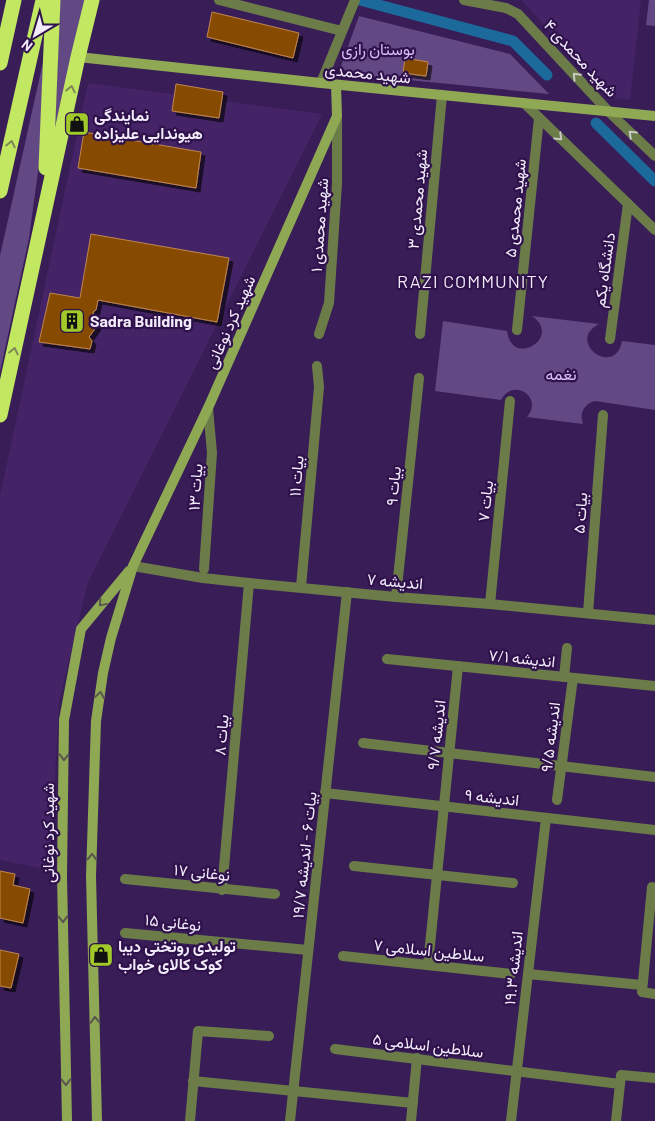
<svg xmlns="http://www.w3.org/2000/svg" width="655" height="1121" font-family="Barlow,Vazirmatn,sans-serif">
  <defs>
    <filter id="shadow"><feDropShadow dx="4" dy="4" stdDeviation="0" flood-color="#0009"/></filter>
  </defs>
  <rect width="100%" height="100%" fill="#391d57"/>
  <g fill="#442466">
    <path d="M522 0H641L630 100 606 96Z"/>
    <path d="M88 83 322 114 88 582 59 702 50 870 0 860V496Z"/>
  </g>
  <g fill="#634984">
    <path d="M60 0H86L55 126Z"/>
    <path d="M649 0H655V26L646 25Z"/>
    <path d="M359 16 510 54 549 94 349 74 341 66Z"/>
    <path d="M43 62 40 157 29 238 0 372V256Z"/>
    <path d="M532 316 599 324C565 341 615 379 622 341L655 345V410L595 401C584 404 579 413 583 424L527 417C544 397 513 377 501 400L435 391 443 321 507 331C512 369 563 337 532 316Z"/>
  </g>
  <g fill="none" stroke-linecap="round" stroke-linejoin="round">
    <g stroke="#1c699c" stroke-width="11">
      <path d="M360 0 513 41 547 75"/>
      <path d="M596 123 655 181"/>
    </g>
  </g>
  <g fill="#864c00" stroke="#c0864e" filter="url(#shadow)">
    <path d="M212 12 299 33 293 58 207 37Z"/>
    <path d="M405 58 428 62 426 76 403 73Z"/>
    <path d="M176 84 223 92 219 118 172 111Z"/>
    <path d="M84 132 201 152 196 188 78 168Z"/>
    <path d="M91 234 229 258 217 322 98 300 96 310 93 312 97 326 89 337 92 341 90 349 39 342 50 293 80 298Z"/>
    <path d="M0 871 15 874 13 885 30 889 23 923 0 918Z"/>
    <path d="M0 950 19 954 11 988 0 986Z"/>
  </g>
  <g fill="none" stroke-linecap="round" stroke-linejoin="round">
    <g stroke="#6b7c49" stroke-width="10">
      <path d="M219 0 342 31"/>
      <path d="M464 0 506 8 518 14 609 112 655 156"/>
      <path d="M321 83 355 0"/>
      <path d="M524 103 655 230"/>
      <path d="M517 330 539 118"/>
      <path d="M319 334 329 303 337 184V116"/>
      <path d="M420 334 442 95"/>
      <path d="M610 339 628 204"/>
      <path d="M133 566 203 578 249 583 396 597 490 604 655 620"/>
      <path d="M204 569 212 453 208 408"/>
      <path d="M301 587 319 387 317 366"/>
      <path d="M396 597 419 378"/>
      <path d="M490 604 510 401"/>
      <path d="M588 613 603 415"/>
      <path d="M387 659 655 686"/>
      <path d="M564 677 567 648"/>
      <path d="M363 743 655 777"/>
      <path d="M325 793 655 830"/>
      <path d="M557 800 573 678"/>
      <path d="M354 866 513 883"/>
      <path d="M125 879 275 894"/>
      <path d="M655 888 652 887 642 992 655 994"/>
      <path d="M222 890 249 583"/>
      <path d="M125 933 308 950"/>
      <path d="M343 956 511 974"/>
      <path d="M428 965 458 666"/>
      <path d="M528 974 642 985"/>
      <path d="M335 1049 620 1084"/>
      <path d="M193 1081 413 1103"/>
      <path d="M190 1121 198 1031 269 1036"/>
      <path d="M290 1121 347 592"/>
      <path d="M411 1121 417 1058"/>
      <path d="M511 1121 546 818"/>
      <path d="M616 1121 621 1075 655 1078"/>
    </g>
    <g stroke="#8ea854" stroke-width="10">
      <path d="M78 57 321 83 655 116"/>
      <path d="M67 1121 62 876 64 720 81 629 129 571"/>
      <path d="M97 1121 91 876 96 721 103 673 111 638 133 566 208 408 337 116 336 85"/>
    </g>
    <g stroke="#c1e860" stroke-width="15">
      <path d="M0 63 14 0"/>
      <path d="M46 168 53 0"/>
      <path d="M0 191 43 0"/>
      <path d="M0 415 78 57 92 0"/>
    </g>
  </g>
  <defs><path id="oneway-chevron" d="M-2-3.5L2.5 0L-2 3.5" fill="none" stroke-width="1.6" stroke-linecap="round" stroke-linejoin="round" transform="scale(1.25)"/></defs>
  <g stroke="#c9cac5">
    <use href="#oneway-chevron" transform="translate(576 76) rotate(-133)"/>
    <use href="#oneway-chevron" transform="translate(632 134) rotate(-136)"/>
    <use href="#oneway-chevron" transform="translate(559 137) rotate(44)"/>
  </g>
  <g stroke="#7f8757">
    <use href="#oneway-chevron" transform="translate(71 89) rotate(-78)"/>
    <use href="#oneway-chevron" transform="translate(11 144) rotate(-77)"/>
    <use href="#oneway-chevron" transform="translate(14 351) rotate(-78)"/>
  </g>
  <g stroke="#5a554f">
    <use href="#oneway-chevron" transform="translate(102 603) rotate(130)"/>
    <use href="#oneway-chevron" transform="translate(100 695) rotate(-82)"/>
    <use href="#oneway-chevron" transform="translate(64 757) rotate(91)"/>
    <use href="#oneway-chevron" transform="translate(92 857) rotate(-88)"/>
    <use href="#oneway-chevron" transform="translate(63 919) rotate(89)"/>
    <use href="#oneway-chevron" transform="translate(95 1020) rotate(-92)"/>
    <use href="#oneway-chevron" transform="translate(66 1082) rotate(89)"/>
  </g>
  <defs>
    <symbol id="shop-square" viewBox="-11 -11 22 22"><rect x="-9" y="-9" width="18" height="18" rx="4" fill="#a1c92a" stroke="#2f114b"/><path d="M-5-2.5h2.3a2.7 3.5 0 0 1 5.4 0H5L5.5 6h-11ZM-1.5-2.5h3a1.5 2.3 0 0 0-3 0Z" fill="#111"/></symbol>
    <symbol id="building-square" viewBox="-11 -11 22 22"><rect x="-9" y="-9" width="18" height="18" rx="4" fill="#a1c92a" stroke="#2f114b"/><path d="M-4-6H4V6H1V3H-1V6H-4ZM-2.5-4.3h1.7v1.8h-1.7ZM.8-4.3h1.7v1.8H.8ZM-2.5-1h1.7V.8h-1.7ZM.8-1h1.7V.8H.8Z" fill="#111"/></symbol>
  </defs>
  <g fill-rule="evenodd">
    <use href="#shop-square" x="63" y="110" width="28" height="28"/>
    <use href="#building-square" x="58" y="307" width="28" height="28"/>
    <use href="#shop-square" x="87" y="941" width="28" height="28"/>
  </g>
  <g text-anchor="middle" stroke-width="4.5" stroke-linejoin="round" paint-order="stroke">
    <g font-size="16" fill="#d7bff9" stroke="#2f114b">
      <text x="378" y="55">بوستان رازی</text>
      <text x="561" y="380">نغمه</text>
    </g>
    <g font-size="16" fill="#f1ebfa" stroke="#2f114b">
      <text transform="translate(581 58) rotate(47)" y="6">شهید محمدی ۴</text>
      <text transform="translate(368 73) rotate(6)" y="6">شهید محمدی</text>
      <text transform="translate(417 199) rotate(-85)" y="6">شهید محمدی ۳</text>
      <text transform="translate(515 208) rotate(-84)" y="6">شهید محمدی ۵</text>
      <text transform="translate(319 225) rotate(-86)" y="6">شهید محمدی ۱</text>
      <text transform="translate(604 270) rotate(-82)" y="6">دانشگاه یکم</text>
      <text transform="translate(230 322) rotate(-66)" y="6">شهید کرد نوغانی</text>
      <text transform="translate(296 476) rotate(-85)" y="6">بیات ۱۱</text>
      <text transform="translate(393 486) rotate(-84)" y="6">بیات ۹</text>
      <text transform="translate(195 487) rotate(-86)" y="6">بیات ۱۳</text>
      <text transform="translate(485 501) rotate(-84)" y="6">بیات ۷</text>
      <text transform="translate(580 513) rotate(-86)" y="6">بیات ۵</text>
      <text transform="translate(395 581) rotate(5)" y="6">اندیشه ۷</text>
      <text transform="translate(522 658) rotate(6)" y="6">اندیشه ۷/۱</text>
      <text transform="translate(221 735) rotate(-85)" y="6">بیات ۸</text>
      <text transform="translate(436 735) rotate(-84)" y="6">اندیشه ۹/۷</text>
      <text transform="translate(550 737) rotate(-83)" y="6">اندیشه ۹/۵</text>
      <text transform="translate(492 797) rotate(6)" y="6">اندیشه ۹</text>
      <text transform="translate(48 833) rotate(-90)" y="6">شهید کرد نوغانی</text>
      <text transform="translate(304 855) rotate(-84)" y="6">بیات ۶ - اندیشه ۱۹/۷</text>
      <text transform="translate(202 872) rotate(6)" y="6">نوغانی ۱۷</text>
      <text transform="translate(173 922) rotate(6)" y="6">نوغانی ۱۵</text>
      <text transform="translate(429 950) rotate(6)" y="6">سلاطین اسلامی ۷</text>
      <text transform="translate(513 968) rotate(-84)" y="6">اندیشه ۱۹.۳</text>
      <text transform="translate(428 1045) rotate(7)" y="6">سلاطین اسلامی ۵</text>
    </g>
    <g font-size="16" font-weight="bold" fill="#f1ebfa" stroke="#2f114b" text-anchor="start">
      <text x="94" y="121">نمایندگی<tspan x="94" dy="18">هیوندایی علیزاده</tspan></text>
      <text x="90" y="327">Sadra Building</text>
      <text x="118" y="952">تولیدی روتختی دیبا<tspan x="118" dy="18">کوک کالای خواب</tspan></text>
    </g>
    <g font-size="18" letter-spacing="1" fill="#f1ebfa" stroke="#2f114b">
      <text x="473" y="288">RAZI COMMUNITY</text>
    </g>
  </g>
  <g transform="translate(35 35) rotate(218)" stroke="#2f114b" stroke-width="4" paint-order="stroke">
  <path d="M0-4L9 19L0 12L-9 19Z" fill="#f1ebfa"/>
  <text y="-8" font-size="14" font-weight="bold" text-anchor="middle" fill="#f1ebfa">N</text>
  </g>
</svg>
